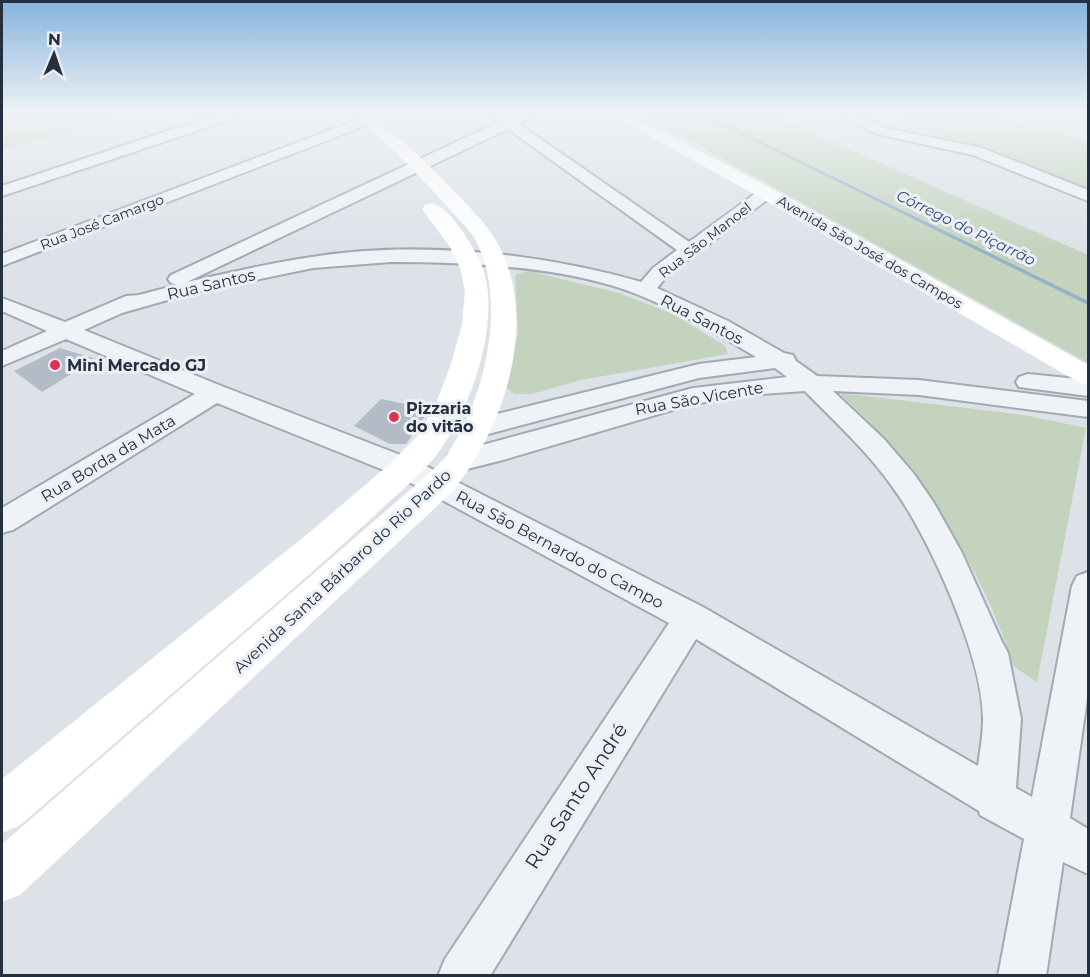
<svg xmlns="http://www.w3.org/2000/svg" width="1090" height="977" font-family="Montserrat,sans-serif">
  <rect width="100%" height="100%" fill="#dce2e8"/>
  <g fill="#c3d3bd">
    <path d="M2 114H127L2 150Z"/>
    <path d="M643 114H770L1088 255V363Z"/>
    <path d="M908 114H974L1050 130 1088 142V191L1023 163 909 127Z"/>
    <path d="M528 271 619 293 673 314 725 346 728 354 581 380 532 394H514L505 386 518 332 515 275Z"/>
    <path d="M840 393 1024 415 1086 428 1037 682 1013 666C986 574 930 494 869 422 860 411 849 404 840 393Z"/>
  </g>
  <g fill="none" stroke-linecap="round" stroke-linejoin="round">
    <path fill="#93b1cd" fill-rule="evenodd" d="M700 114H705L1088 301V305Z"/>
  </g>
  <g fill="#b3bbc6">
    <path d="M60 348 96 359 42 392 14 371Z"/>
    <path d="M381 399 430 409 406 444H390L354 426Z"/>
  </g>
  <g fill="none" stroke-linecap="round" stroke-linejoin="round">
    <defs>
      <g id="street">
        <path d="M219 114H239L238 117 2 196V186Z"/>
        <path d="M490 114H505L510 117 517 114H534L519 124 689 242 760 190H772L774 193 772 196 667 276 657 288 728 321 784 353 793 355 796 361 817 376 919 380 1088 401V417L919 395 833 391 884 439 914 474 934 503 962 553 1002 642 1008 653 1021 719 1016 788 1032 797 1072 586 1077 576 1088 572V692L1070 818 1088 829V874L1063 862 1046 976H998L1024 839 980 815 979 811 696 639 490 976H438L445 959 669 623 396 475 217 403 13 530 2 533V508L195 394 66 339 2 366V351L47 331 2 311V298L65 322 126 296 139 295 177 285 171 283 168 279 171 275 499 122ZM508 129 677 250 653 268 641 282C540 253 416 240 312 257 270 263 228 273 187 282ZM391 262C466 262 569 266 639 295 680 312 718 334 756 357L699 364 477 419 468 422 464 428 468 434 477 437 699 378 775 368 787 377 693 388 449 454 445 461 449 468 459 471 503 460 693 404 749 395 805 391C836 423 869 453 894 489 930 539 984 659 983 720 983 735 980 751 978 766L703 607 416 461 224 387 84 330 122 313 192 293 313 268Z"/>
        <path d="M836 114H854L886 128 982 148 1088 190V201L973 155 877 134Z"/>
        <path d="M370 115 377 119 375 122 2 266V254Z"/>
        <path d="M1028 374 1088 380V396L1019 387 1016 382 1019 377Z"/>
      </g>
    </defs>
    <use href="#street" stroke="#a1a9b2" stroke-width="4"/>
    <use href="#street" fill="#eff2f6" fill-rule="evenodd"/>
    <g fill="#fff" fill-rule="evenodd">
      <path d="M360 114H376C384 128 400 139 412 149 436 172 460 196 482 221 548 298 509 425 450 494L20 895 2 902V844L426 476C434 469 442 462 448 453 485 398 507 304 477 243 471 231 460 221 451 211 424 180 394 151 364 122Z"/>
      <path d="M610 114H629L773 189 1088 365V385L1078 382 759 197Z"/>
      <path d="M432 203C450 207 472 245 480 261 504 314 473 404 441 449 427 469 408 485 390 501 359 530 328 558 296 586 204 666 112 746 19 826L2 833V779L311 531 391 463 419 434 436 403 451 364 462 324 465 291 460 268 450 247 422 209 425 205Z"/>
    </g>
  </g>
  <linearGradient id="sky" x2="0" y2="1"><stop stop-color="#86b3dd"/><stop offset="0.45" stop-color="#eff2f5"/><stop offset="1" stop-color="#eff2f5" stop-opacity="0"/></linearGradient>
  <rect width="1090" height="251" fill="url(#sky)"/>
  <g fill="#dd3253" stroke="#ecf0f6" stroke-width="2">
    <circle cx="55" cy="365" r="6"/>
    <circle cx="394" cy="417" r="6"/>
  </g>
  <g text-anchor="middle" stroke-width="6" stroke-linejoin="round" paint-order="stroke">
    <g font-size="14" fill="#243040" stroke="#ecf0f6">
      <text transform="translate(102 222) rotate(-21)" y="5">Rua José Camargo</text>
      <text transform="translate(705 240) rotate(-38)" y="5">Rua São Manoel</text>
      <text transform="translate(870 252) rotate(30)" y="5">Avenida São José dos Campos</text>
    </g>
    <g font-size="15" font-style="italic" fill="#2a5078" stroke="#ecf0f6">
      <text transform="translate(966 228) rotate(26)" y="5">Córrego do Piçarrão</text>
    </g>
    <g font-size="16" fill="#243040" stroke="#ecf0f6">
      <text transform="translate(211 284) rotate(-13)" y="6">Rua Santos</text>
      <text transform="translate(702 319) rotate(27)" y="6">Rua Santos</text>
      <text transform="translate(699 398) rotate(-10)" y="6">Rua São Vicente</text>
      <text transform="translate(108 458) rotate(-31)" y="6">Rua Borda da Mata</text>
      <text transform="translate(560 549) rotate(28)" y="6">Rua São Bernardo do Campo</text>
      <text transform="translate(342 571) rotate(-43)" y="6">Avenida Santa Bárbaro do Rio Pardo</text>
    </g>
    <g font-size="16" font-weight="bold" fill="#243040" stroke="#ecf0f6" text-anchor="start">
      <text x="67" y="371">Mini Mercado GJ</text>
      <text x="406" y="414">Pizzaria<tspan x="406" dy="18">do vitão</tspan></text>
    </g>
    <g font-size="20" fill="#243040" stroke="#ecf0f6">
      <text transform="translate(576 796) rotate(-57)" y="7">Rua Santo André</text>
    </g>
  </g>
  <rect width="1090" height="977" fill="none" stroke="#243040" stroke-width="6"/>
  <g transform="translate(54 54) rotate(2)" stroke="#ecf0f6" stroke-width="4.5" paint-order="stroke">
  <path d="M0-4.5L10 22L0 15L-10 22Z" fill="#243040"/>
  <text y="-9" font-size="16" font-weight="bold" text-anchor="middle" fill="#243040">N</text>
  </g>
</svg>
